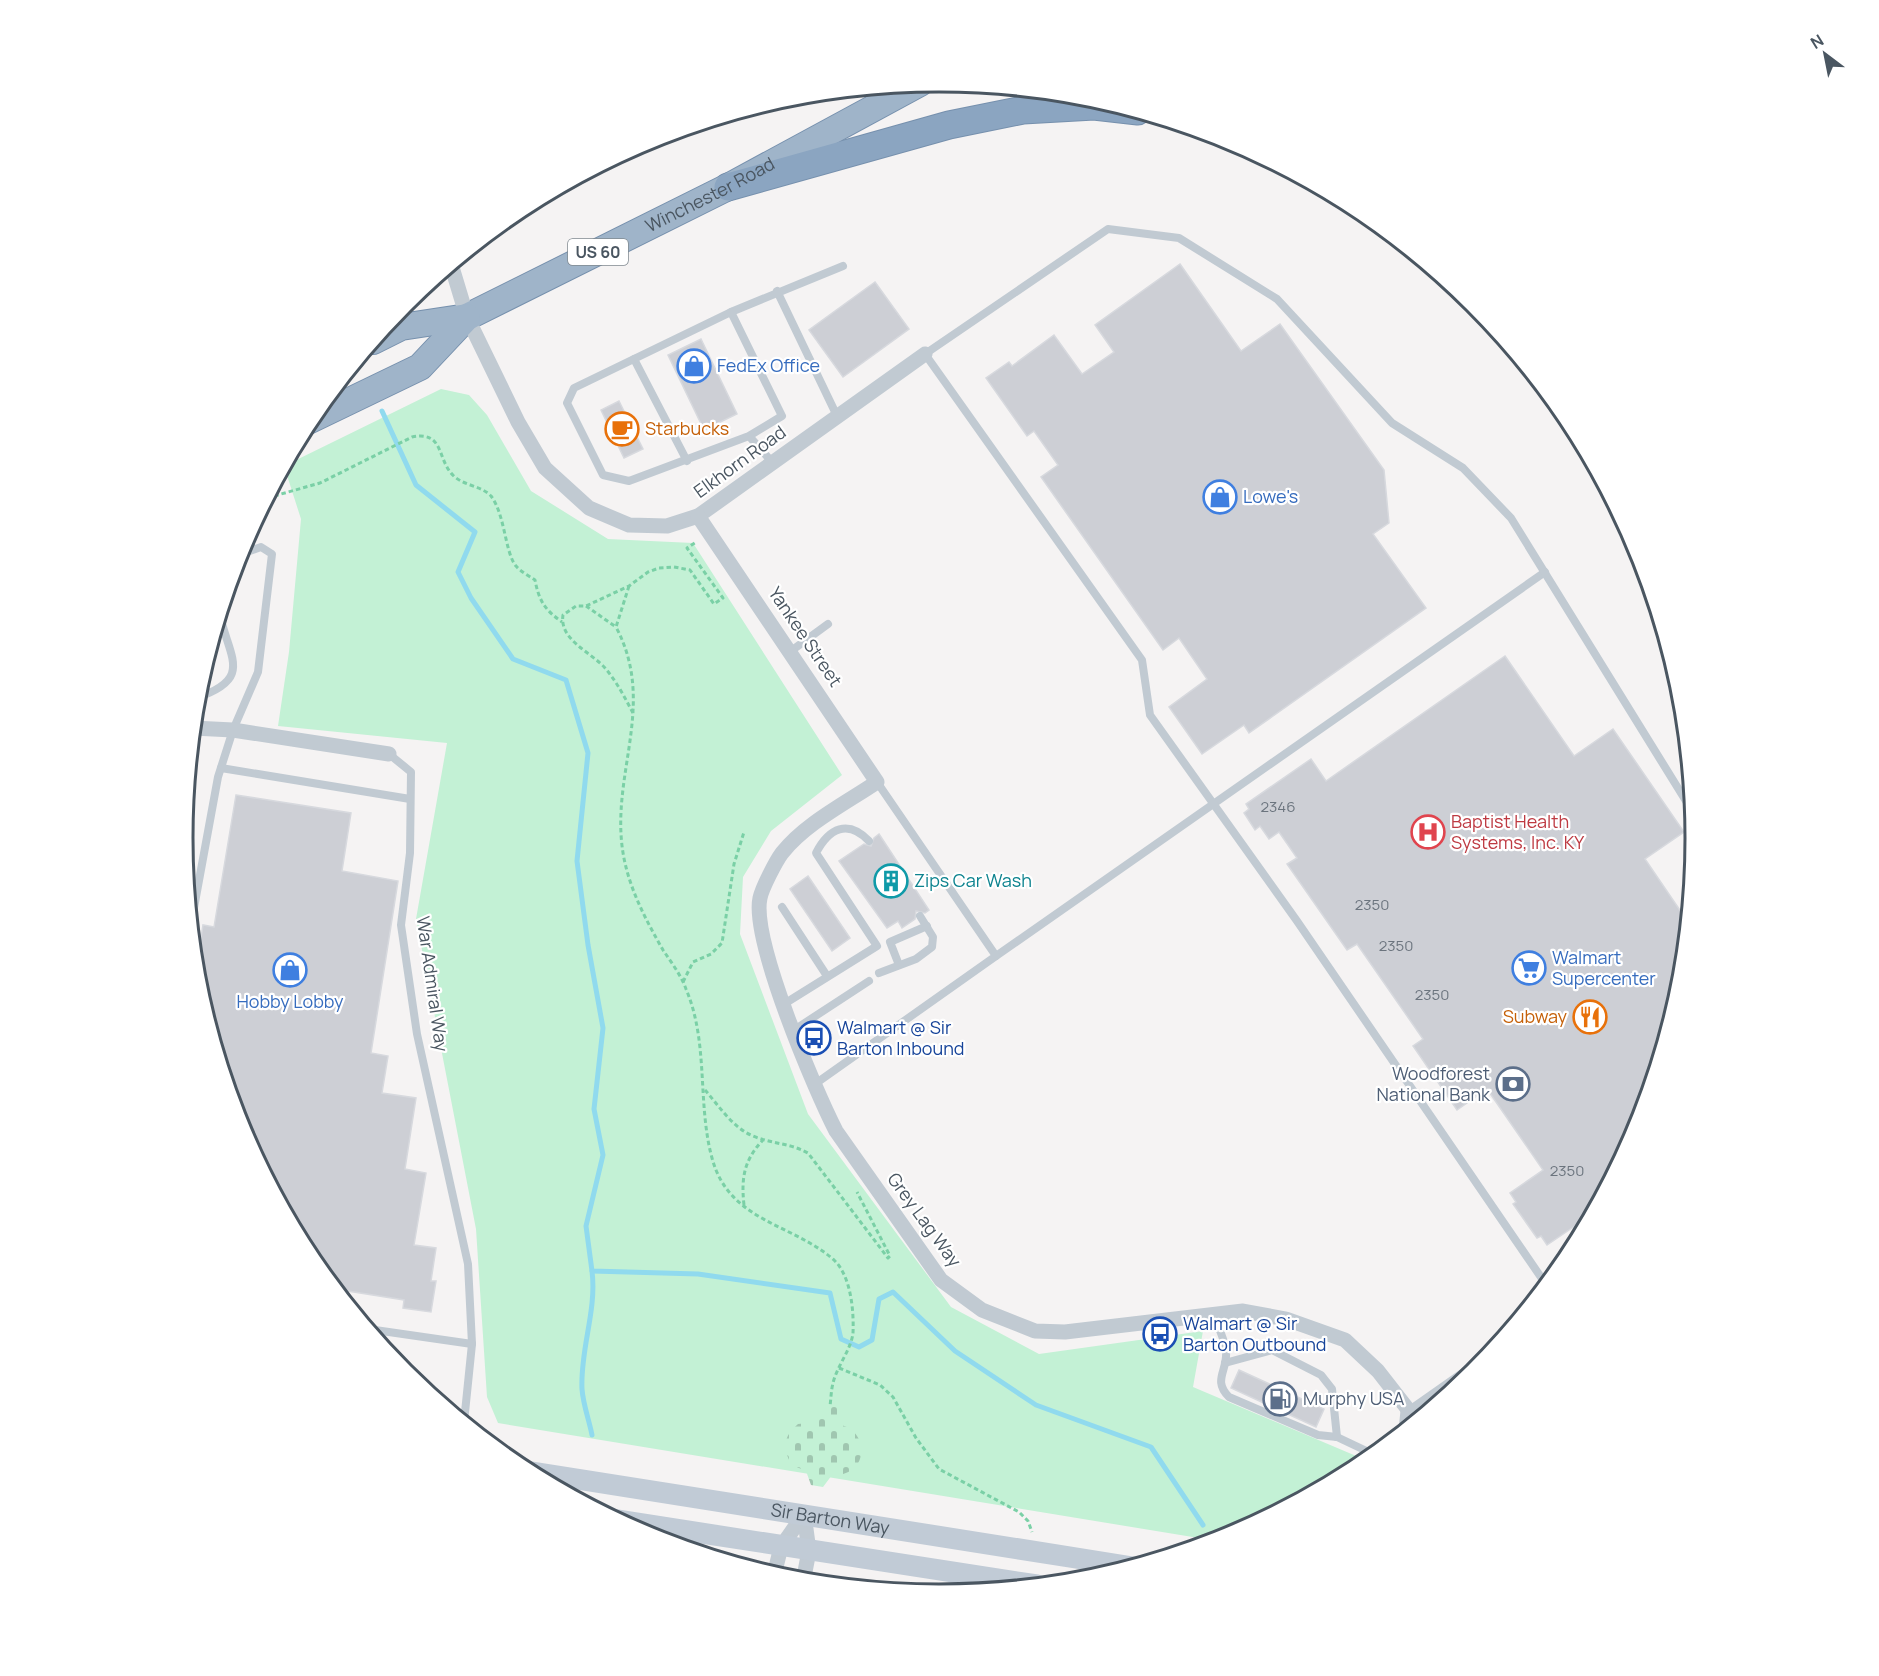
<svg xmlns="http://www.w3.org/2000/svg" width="1879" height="1676" font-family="Manrope,sans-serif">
  <defs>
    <pattern id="cemetery-stones" width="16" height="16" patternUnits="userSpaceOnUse" patternTransform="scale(1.5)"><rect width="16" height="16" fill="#c3f1d5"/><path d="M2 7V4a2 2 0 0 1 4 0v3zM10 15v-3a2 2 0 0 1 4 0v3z" fill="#a0c6b0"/></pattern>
  </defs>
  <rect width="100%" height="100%" fill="#f5f3f3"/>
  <path fill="#c3f1d5" d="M441 389 469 395 487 415 531 491 608 539 693 543 842 775 771 831 743 877 740 934 808 1114 951 1307 1039 1354 1203 1331 1193 1387 1368 1461 1229 1537 1217 1541 498 1423 487 1397 476 1229 416 919 447 743 278 726 289 652 301 519 284 466Z"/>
  <path fill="url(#cemetery-stones)" d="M821 1404 840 1407 837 1424C871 1429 870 1477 832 1475L823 1487 811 1485 806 1471 792 1465C782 1448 783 1437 798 1424L818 1422Z"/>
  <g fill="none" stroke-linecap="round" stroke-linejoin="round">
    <g stroke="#90daee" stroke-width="5">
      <path d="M382 411 416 485 475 532 458 572 471 598 513 659 566 680 588 753 577 861 588 945 603 1028 594 1109 603 1155 586 1226 592 1271 698 1274 830 1293 841 1339 859 1347 872 1340 879 1299 893 1292 955 1351 1036 1405 1151 1447 1203 1525"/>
      <path d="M592 1435C589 1420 583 1404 582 1389 580 1349 597 1311 592 1271"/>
    </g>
  </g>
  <g fill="#cdcfd5" stroke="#d7d9de" stroke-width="1.5">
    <path d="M1180 264 1241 351 1280 324 1384 470 1389 523 1373 534 1426 608 1249 733 1244 725 1202 754 1169 707 1207 679 1179 638 1163 650 1041 477 1058 465 1034 431 1027 436 986 378 1009 362 1012 366 1054 335 1082 374 1114 352 1095 325Z"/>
    <path d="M875 282 909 329 843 377 809 330Z"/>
    <path d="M701 339 737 414 704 430 668 355Z"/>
    <path d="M619 401 643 449 624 458 601 410Z"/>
    <path d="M1505 656 1574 756 1613 729 1684 832 1645 859 1688 922 1682 986 1639 1128 1594 1213 1547 1245 1541 1236 1537 1238 1513 1204 1516 1202 1510 1193 1543 1170 1487 1089 1457 1110 1413 1046 1423 1039 1357 944 1347 950 1287 864 1297 858 1279 832 1269 839 1260 826 1255 830 1244 813 1249 809 1246 804 1311 759 1326 781Z"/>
    <path d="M236 795 351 813 342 871 398 881 371 1053 388 1056 382 1093 416 1098 405 1169 426 1173 414 1245 436 1248 431 1281H436L431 1312 403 1308 404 1300 335 1289 310 1258 240 1127 202 1003 204 990 198 989 197 985 196 970 203 925 214 927Z"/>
    <path d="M879 834 929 910 925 913 916 911 915 919 902 928 898 921 887 928 839 861 864 844 871 846 874 838Z"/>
    <path d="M808 876 850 938 832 951 790 889Z"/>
    <path d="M1239 1370 1324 1409 1316 1427 1231 1388Z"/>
  </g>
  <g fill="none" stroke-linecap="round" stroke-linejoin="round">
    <defs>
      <g id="trunk">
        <path id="s2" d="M373 341 401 327 467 317 728 187 920 83"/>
        <path d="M308 421 420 367 467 317"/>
      </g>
      <path id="motorway" d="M728 187 949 125 1023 110 1094 106 1138 111"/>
    </defs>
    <use href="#trunk" stroke="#7690ad" stroke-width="28"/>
    <use href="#motorway" stroke="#7690ad" stroke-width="29"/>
    <g stroke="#7ad0a6" stroke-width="3" stroke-dasharray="4.5 3" stroke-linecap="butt">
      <path d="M267 498 320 483 412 437C443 431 437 456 451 473 461 486 481 485 491 496 505 514 505 553 516 566 521 572 529 576 535 580 539 601 545 610 562 622"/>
      <path d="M629 586 616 627C659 708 606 780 625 863 632 894 647 922 663 950 671 962 681 975 686 989 709 1043 697 1103 712 1158 729 1222 792 1223 834 1260 851 1276 854 1311 853 1333 851 1350 837 1366 833 1383 831 1391 831 1399 830 1406"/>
      <path d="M586 606 616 627"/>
      <path d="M633 713C625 698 617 682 605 668 591 652 559 640 563 615L576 606H586L629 586 648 572 659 568 674 567 690 570 714 604 723 598 687 548 696 542"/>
      <path d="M683 982 693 962 711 954 722 943 734 864 744 832"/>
      <path d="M705 1090C719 1106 733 1128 753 1136 772 1144 790 1143 808 1153L888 1258 890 1256 857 1192"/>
      <path d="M744 1205C741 1178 744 1160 763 1140"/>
      <path d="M839 1368 880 1385 893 1397 916 1438 939 1469 1019 1512 1028 1521 1032 1532"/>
    </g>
    <g stroke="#c1cad2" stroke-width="8">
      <path d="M777 291 837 416"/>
      <path d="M731 312 843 266"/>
      <path d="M634 359 687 461"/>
      <path d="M749 436 782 416 731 312 574 388 567 403 603 475 629 481 749 436 772 462"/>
      <path d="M791 651 828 624"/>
      <path d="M196 698C253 679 230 659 220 616"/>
      <path d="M389 754 411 772 410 853 401 925 417 1034 468 1264 472 1344 464 1422"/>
      <path d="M221 768 410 799"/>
      <path d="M782 907 827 976"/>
      <path d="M191 924 218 777 233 730 258 672 272 554 261 547 238 555"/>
      <path d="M996 956 1545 572"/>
      <path d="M899 965 890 942 927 926"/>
      <path d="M879 973 916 959 932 947 933 937 920 916"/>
      <path d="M784 1004 877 946 816 853C829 828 848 819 869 841"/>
      <path d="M794 1030 869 981"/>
      <path d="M815 1084 996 956 877 782"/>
      <path d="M1547 1286 1297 921 1150 715 1142 660 925 354 1108 229 1179 238 1277 299 1392 423 1463 468 1511 518 1694 814"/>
      <path d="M1213 1314C1217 1325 1225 1339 1226 1351 1228 1371 1212 1380 1229 1397L1318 1435 1337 1437 1375 1455"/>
      <path d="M368 1329 472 1344"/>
      <path d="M1225 1363 1272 1350 1321 1375 1332 1389 1337 1437"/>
      <path d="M1408 1411 1492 1352"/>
    </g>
    <g stroke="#c1cad2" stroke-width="15">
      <path d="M451 264 467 317 518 422 545 468 589 508 629 525 667 526 698 516 925 354"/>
      <path d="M698 516 877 782C846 803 806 823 782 853 776 861 762 888 760 898 751 940 815 1090 836 1131L941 1280 982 1310 1035 1331 1065 1332 1243 1311 1286 1319 1345 1340 1378 1371 1417 1421"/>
      <path d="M193 728 233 730 389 754"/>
      <path d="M1406 1430 1408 1411"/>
      <path d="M774 1575 781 1547 804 1514"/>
      <path d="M803 1582 809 1551 804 1514"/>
    </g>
    <g stroke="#c1cbd6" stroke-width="21">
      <path id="s1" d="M526 1471 1133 1567"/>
      <path d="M617 1520 1037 1585"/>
    </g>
    <use href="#trunk" stroke="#9fb4c9" stroke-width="26"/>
    <use href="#motorway" stroke="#8ba5c1" stroke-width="27"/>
  </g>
  <defs>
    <symbol id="shop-ring" viewBox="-11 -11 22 22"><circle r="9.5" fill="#fff" stroke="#3f7fe0" stroke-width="1.5"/><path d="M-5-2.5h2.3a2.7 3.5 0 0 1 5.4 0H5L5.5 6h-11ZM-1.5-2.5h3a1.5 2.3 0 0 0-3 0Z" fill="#3f7fe0"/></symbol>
    <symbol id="cafe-ring" viewBox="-11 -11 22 22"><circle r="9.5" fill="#fff" stroke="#e8710a" stroke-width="1.5"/><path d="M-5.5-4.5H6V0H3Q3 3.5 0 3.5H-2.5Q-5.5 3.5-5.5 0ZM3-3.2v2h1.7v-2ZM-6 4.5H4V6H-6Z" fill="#e8710a"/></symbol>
    <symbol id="hospital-ring" viewBox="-11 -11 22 22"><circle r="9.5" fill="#fff" stroke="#e0444e" stroke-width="1.5"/><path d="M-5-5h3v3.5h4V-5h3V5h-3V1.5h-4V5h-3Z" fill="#e0444e"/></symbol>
    <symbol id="building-ring" viewBox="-11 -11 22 22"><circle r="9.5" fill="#fff" stroke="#0f9aa8" stroke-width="1.5"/><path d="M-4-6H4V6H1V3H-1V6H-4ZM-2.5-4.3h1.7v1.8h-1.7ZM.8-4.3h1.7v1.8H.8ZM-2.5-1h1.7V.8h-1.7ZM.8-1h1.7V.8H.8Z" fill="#0f9aa8"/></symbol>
    <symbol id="supermarket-ring" viewBox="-11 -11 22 22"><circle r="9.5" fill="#fff" stroke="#3f7fe0" stroke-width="1.5"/><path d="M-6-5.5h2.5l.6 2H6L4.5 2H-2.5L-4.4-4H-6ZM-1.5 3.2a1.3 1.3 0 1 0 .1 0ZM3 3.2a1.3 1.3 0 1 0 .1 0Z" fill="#3f7fe0"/></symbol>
    <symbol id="restaurant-ring" viewBox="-11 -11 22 22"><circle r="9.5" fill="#fff" stroke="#e8710a" stroke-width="1.5"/><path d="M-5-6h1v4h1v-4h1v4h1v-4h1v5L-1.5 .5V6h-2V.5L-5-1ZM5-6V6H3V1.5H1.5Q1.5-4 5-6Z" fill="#e8710a"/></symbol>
    <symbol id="bus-ring" viewBox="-11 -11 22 22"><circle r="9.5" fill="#fff" stroke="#1a4fb4" stroke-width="1.5"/><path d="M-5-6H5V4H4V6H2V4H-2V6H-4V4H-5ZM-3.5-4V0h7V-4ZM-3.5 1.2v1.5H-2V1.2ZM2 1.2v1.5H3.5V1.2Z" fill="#1a4fb4"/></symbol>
    <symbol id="bank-ring" viewBox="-11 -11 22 22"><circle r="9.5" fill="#fff" stroke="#5c6f8a" stroke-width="1.5"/><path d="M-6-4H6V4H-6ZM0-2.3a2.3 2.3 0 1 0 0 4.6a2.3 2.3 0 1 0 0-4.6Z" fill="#5c6f8a"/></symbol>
    <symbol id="fuel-ring" viewBox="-11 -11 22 22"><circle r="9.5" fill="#fff" stroke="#5c6f8a" stroke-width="1.5"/><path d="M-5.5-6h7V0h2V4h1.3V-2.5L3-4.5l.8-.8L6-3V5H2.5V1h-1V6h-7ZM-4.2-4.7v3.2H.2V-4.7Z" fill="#5c6f8a"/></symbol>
  </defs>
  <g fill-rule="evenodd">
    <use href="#shop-ring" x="675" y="347" width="38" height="38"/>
    <use href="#cafe-ring" x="603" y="410" width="38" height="38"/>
    <use href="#shop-ring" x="1201" y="478" width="38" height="38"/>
    <use href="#hospital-ring" x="1409" y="813" width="38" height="38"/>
    <use href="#building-ring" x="872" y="862" width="38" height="38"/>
    <use href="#supermarket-ring" x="1510" y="949" width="38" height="38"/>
    <use href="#shop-ring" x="271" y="951" width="38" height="38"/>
    <use href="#restaurant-ring" x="1571" y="998" width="38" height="38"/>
    <use href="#bus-ring" x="795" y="1019" width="38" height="38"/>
    <use href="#bank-ring" x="1494" y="1065" width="38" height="38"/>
    <use href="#bus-ring" x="1141" y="1315" width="38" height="38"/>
    <use href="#fuel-ring" x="1261" y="1380" width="38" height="38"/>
  </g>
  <g text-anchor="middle" stroke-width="4.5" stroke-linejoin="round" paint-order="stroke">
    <g font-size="15" fill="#6b747e">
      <text x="1278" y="812">2346</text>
      <text x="1372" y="910">2350</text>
      <text x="1396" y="951">2350</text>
      <text x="1432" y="1000">2350</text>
      <text x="1567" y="1176">2350</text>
    </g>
    <rect fill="#fff" stroke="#808990" stroke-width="1.5" x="568" y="239" width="60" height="26" rx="4.5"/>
    <g font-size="16" font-weight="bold" fill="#4a5661">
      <text x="598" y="258">US 60</text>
    </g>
    <g font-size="18" fill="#4a5661" stroke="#fff">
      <text dy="6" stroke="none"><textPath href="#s2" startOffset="370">Winchester Road</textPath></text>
      <text transform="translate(740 462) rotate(-36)" y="6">Elkhorn Road</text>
      <text transform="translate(805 637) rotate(56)" y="6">Yankee Street</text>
      <text transform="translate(432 984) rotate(82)" y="6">War Admiral Way</text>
      <text transform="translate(924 1220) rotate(54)" y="6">Grey Lag Way</text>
      <text dy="6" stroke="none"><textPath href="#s1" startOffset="308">Sir Barton Way</textPath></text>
    </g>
    <g font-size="18" fill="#366cbe" stroke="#fff" text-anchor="start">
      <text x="717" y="372">FedEx Office</text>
      <text x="1243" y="503">Lowe's</text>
      <text x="1552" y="964">Walmart<tspan x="1552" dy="21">Supercenter</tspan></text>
      <text x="290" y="1008" text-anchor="middle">Hobby Lobby</text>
    </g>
    <g font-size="18" fill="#c56008" stroke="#fff" text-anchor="start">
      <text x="645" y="435">Starbucks</text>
      <text x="1567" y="1023" text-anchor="end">Subway</text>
    </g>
    <g font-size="18" fill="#be3a42" stroke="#fff" text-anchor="start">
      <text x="1451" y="828">Baptist Health<tspan x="1451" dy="21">Systems, Inc. KY</tspan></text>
    </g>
    <g font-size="18" fill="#0d838f" stroke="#fff" text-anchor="start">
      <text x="914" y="887">Zips Car Wash</text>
    </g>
    <g font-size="18" fill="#164399" stroke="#fff" text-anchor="start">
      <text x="837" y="1034">Walmart @ Sir<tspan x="837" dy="21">Barton Inbound</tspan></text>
      <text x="1183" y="1330">Walmart @ Sir<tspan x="1183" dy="21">Barton Outbound</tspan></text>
    </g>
    <g font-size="18" fill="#4e5e75" stroke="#fff" text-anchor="end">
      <text x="1490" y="1080">Woodforest<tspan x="1490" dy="21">National Bank</tspan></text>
      <text x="1303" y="1405" text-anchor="start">Murphy USA</text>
    </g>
  </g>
  <path d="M0 0H1879V1676H0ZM193 838a746 746 0 1 1 1492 0a746 746 0 1 1-1492 0Z" fill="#fff" fill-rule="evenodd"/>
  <path fill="none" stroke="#4a5661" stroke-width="3" d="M193 838a746 746 0 1 1 1492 0a746 746 0 1 1-1492 0Z"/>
  <g transform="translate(1825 54) rotate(328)" stroke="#ffffff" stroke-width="4.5" paint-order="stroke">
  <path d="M0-4.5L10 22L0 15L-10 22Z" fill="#4a5661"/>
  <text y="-9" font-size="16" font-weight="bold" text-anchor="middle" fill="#4a5661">N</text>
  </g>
</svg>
